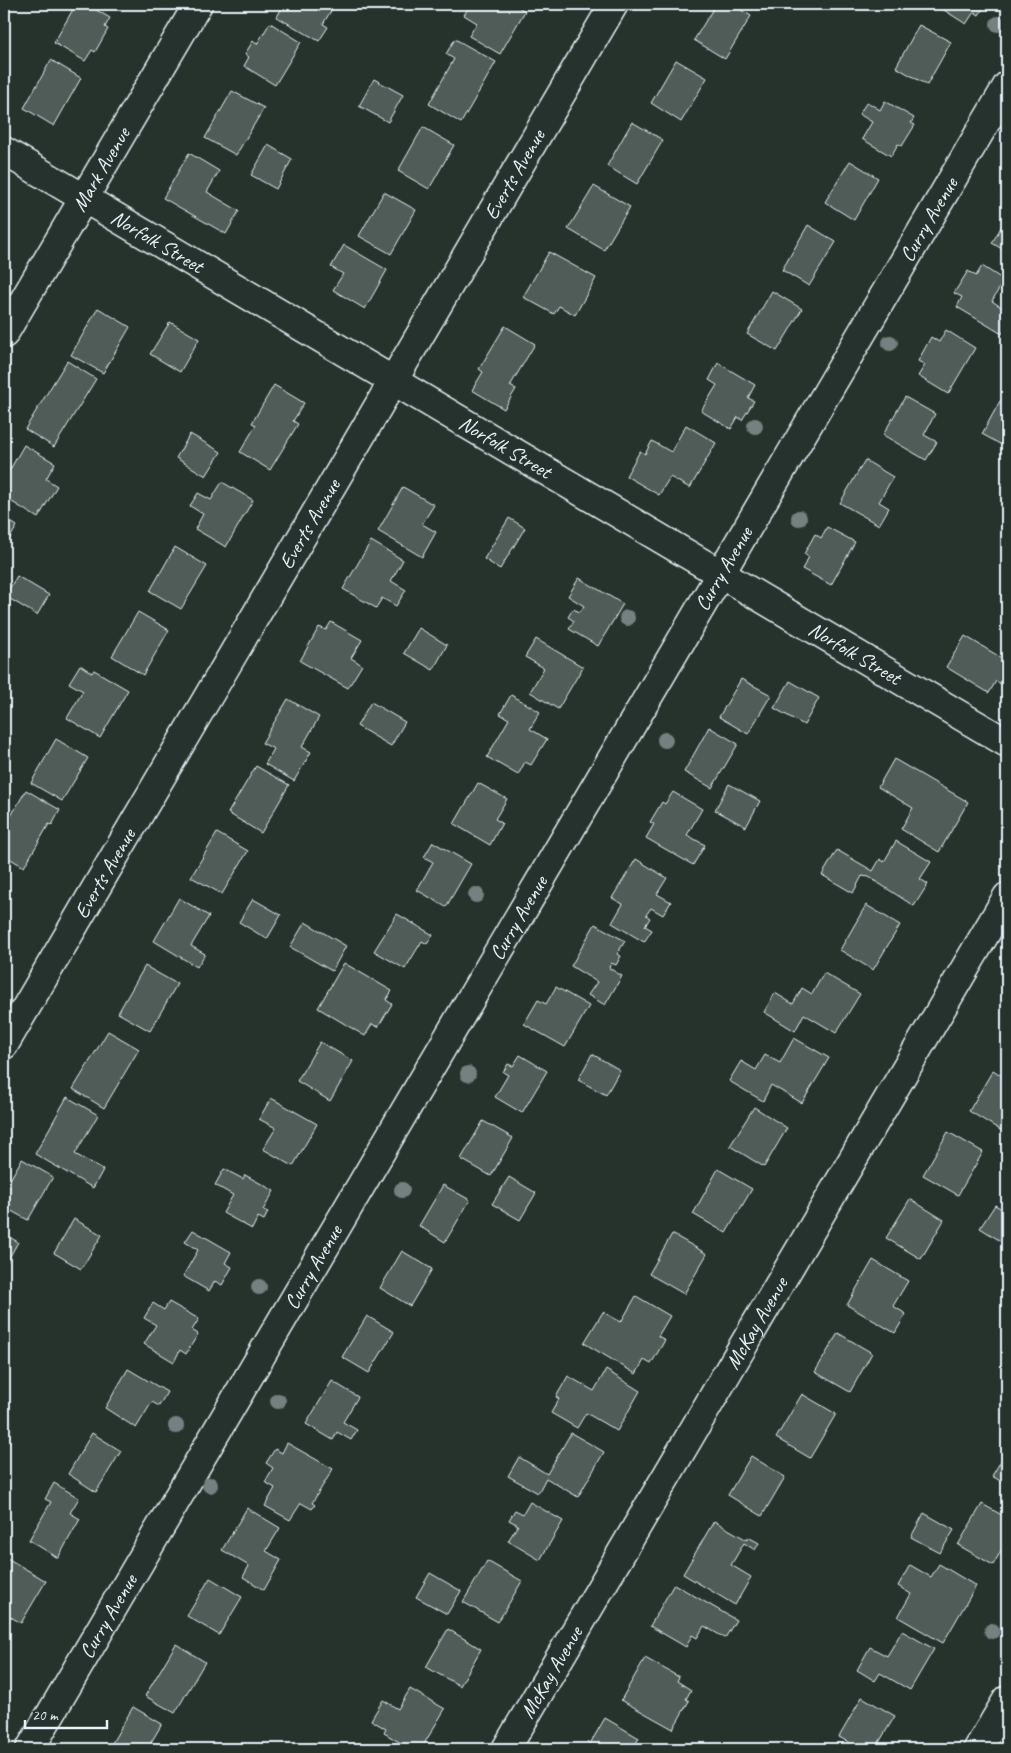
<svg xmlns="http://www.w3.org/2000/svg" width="1011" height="1753" font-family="Caveat,sans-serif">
  <rect width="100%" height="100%" fill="#26332d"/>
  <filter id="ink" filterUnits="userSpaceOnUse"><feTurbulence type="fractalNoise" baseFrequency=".02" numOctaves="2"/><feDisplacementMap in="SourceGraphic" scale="10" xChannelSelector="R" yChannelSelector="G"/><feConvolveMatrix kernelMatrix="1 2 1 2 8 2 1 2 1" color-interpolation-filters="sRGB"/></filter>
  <g filter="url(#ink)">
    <g fill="#505c59" stroke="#e8f1f8">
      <path d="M76 4H86L110 18 105 27 108 29 95 52 92 50 85 61 54 43Z"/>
      <path d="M284 4H335L323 24 328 27 319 41 277 17Z"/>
      <path d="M471 4H522L520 8 525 11 500 54 469 36 477 23 464 15Z"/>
      <path d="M716 4H731L751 16 725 59 694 40Z"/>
      <path d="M937 4H986L979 15 974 12 966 24 936 5Z"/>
      <path d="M270 23 301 42 275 85 244 66 249 57 245 54 253 41 257 44Z"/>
      <path d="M919 25 951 42 927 85 896 67Z"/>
      <path d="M455 39 496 62 461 123 429 104 454 59 446 54Z"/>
      <path d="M51 60 81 78 54 126 24 108Z"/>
      <path d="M676 60 707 78 681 122 651 103Z"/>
      <path d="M374 79 403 95 388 122 359 106Z"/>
      <path d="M232 91 264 108 236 155 205 138Z"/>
      <path d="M885 101 914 118 911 123 915 125 902 146 898 144 891 156 862 139 872 122 859 114 867 102 880 110Z"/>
      <path d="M632 122 663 140 637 184 607 166Z"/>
      <path d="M423 127 454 145 429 189 398 171Z"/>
      <path d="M268 145 292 159 276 189 251 175Z"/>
      <path d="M189 153 219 171 207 192 239 211 226 234 163 198Z"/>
      <path d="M850 161 878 178 854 220 825 202Z"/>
      <path d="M594 186 630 207 604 250 568 229Z"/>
      <path d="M384 192 416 210 391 254 359 236Z"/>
      <path d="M1007 217V252L992 243Z"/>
      <path d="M808 225 836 242 809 286 782 270Z"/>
      <path d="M344 245 387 270 365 309 333 290 343 274 331 267Z"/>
      <path d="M549 252 596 278 575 315 559 306 554 314 523 297Z"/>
      <path d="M982 266 1004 280 992 301 1007 311V325L1002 334 957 307 962 297 954 293 968 271 976 276Z"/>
      <path d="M772 291 802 309 777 351 747 334Z"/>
      <path d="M98 308 130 327 103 373 71 355Z"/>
      <path d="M170 322 199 339 180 372 150 354Z"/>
      <path d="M505 326 535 344 510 386 516 389 504 409 472 390 483 372 479 369Z"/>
      <path d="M946 330 975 348 948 394 918 376 925 365 918 361 931 337 939 342Z"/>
      <path d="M67 361 96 379 54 447 25 429Z"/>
      <path d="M718 363 755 385 748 398 754 401 742 420 738 417 731 429 701 411 717 385 709 380Z"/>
      <path d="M274 385 304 403 293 421 298 424 270 470 240 452 256 425 252 423Z"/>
      <path d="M905 397 935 414 924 435 937 442 926 460 883 435Z"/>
      <path d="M1000 401 1007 405V448L982 434Z"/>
      <path d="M686 425 716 443 690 488 670 477 659 495 626 476 640 451 645 454 652 441 671 452Z"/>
      <path d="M190 434 221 452 206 476 176 458Z"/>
      <path d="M24 445 55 463 46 479 57 486 38 518 4 497V480Z"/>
      <path d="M865 460 893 477 879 502 889 508 879 525 840 503Z"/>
      <path d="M222 482 253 500 226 547 195 529 203 514 190 506 198 493 211 500Z"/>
      <path d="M403 487 434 505 422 524 436 532 422 557 378 531Z"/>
      <path d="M4 518 17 526 4 548Z"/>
      <path d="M509 518 525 528 500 569 484 559Z"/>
      <path d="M827 527 855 542 831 585 802 569 809 557 804 554 815 534 821 538Z"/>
      <path d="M371 541 403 560 391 581 406 590 396 606 382 598 376 608 343 589Z"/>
      <path d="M175 547 207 566 181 609 150 591Z"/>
      <path d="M17 576 49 595 37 615 5 596Z"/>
      <path d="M579 578 623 604 598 646 569 629 574 621 568 617 573 609 580 612 584 606 568 596Z"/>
      <path d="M138 612 169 630 143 675 112 656Z"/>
      <path d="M331 622 362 640 351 658 362 665 348 688 300 661 319 627 326 630Z"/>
      <path d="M419 628 447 645 433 670 404 653Z"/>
      <path d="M965 636 1005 660 1007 656V688L996 681 989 693 946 667Z"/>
      <path d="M536 639 583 667 558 709 530 692 544 668 525 657Z"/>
      <path d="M80 665 92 673 94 670 128 690 100 738 67 718 83 691 69 683Z"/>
      <path d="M741 679 771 695 748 734 719 717Z"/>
      <path d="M790 681 819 698 804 725 774 708Z"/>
      <path d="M511 695 540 712 530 729 547 739 531 765 525 762 518 775 487 757 509 719 500 714Z"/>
      <path d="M288 699 319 717 302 747 311 752 294 781 265 764 274 749 262 743Z"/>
      <path d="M371 702 405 722 391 746 357 726Z"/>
      <path d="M709 727 738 744 712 788 684 772Z"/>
      <path d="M56 739 88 758 62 801 31 783Z"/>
      <path d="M894 759 968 802 939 852 901 829 913 808 878 787Z"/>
      <path d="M256 766 289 785 261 833 228 813Z"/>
      <path d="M478 783 507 799 495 819 502 823 490 845 454 824Z"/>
      <path d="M729 784 760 801 746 827 715 810Z"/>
      <path d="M26 790 60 810 52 825 49 824 24 867 4 855V828Z"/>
      <path d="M673 792 702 809 687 835 705 845 693 865 646 838 654 824 650 822 662 802 665 804Z"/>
      <path d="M217 833 248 851 222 894 191 877Z"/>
      <path d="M896 841 931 862 920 879 928 884 914 906 869 877 862 876 853 893 822 875 837 850 873 871 880 859 884 862Z"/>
      <path d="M433 842 471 864 446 907 417 890 433 862 424 857Z"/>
      <path d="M636 859 667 878 657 894 671 902 663 915 651 908 646 915 650 918 645 926 652 930 644 942 612 923 623 904 612 898Z"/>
      <path d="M179 898 209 916 191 946 205 954 197 967 154 941Z"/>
      <path d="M253 899 281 915 267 939 239 922Z"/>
      <path d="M866 905 900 925 873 970 840 950Z"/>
      <path d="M397 914 433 935 427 944 422 941 405 969 374 951Z"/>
      <path d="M305 922 346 946 332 971 290 947Z"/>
      <path d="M595 924 625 941 617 954 621 956 616 965 611 963 609 968 622 976 605 1005 588 995 597 982 571 966Z"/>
      <path d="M344 963 392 991 386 1000 392 1004 378 1027 372 1024 365 1036 318 1008Z"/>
      <path d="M145 966 177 984 150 1031 118 1013Z"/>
      <path d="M824 973 860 994 836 1033 804 1014 795 1031 764 1012 775 993 793 1004 802 988 812 994Z"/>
      <path d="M556 987 589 1006 565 1047 524 1024 538 1000 546 1004Z"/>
      <path d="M108 1031 139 1049 104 1108 73 1089Z"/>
      <path d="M794 1038 829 1058 802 1103 771 1085 763 1101 729 1081 741 1061 756 1070 765 1055 780 1063Z"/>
      <path d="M320 1042 353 1061 330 1101 297 1081Z"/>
      <path d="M592 1054 620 1070 606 1095 578 1080Z"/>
      <path d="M520 1055 547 1071 522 1113 495 1097 508 1075 503 1072 508 1064 513 1066Z"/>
      <path d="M993 1070 1007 1079V1122L1002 1131 969 1111Z"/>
      <path d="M67 1097 98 1115 75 1154 103 1170 93 1188 35 1154Z"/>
      <path d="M271 1098 317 1124 293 1166 263 1149 276 1128 259 1119Z"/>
      <path d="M754 1107 787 1128 764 1167 730 1146Z"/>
      <path d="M483 1121 513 1138 491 1176 461 1159Z"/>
      <path d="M948 1132 983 1152 958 1195 923 1175Z"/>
      <path d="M1007 1147V1158L1002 1155Z"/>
      <path d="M22 1159 53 1177 28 1220 4 1207V1190Z"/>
      <path d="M224 1169 243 1179 245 1175 274 1191 263 1210 268 1212 264 1220 258 1217 252 1229 223 1213 233 1195 215 1185Z"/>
      <path d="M718 1169 752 1189 726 1233 693 1214Z"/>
      <path d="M509 1177 536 1193 520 1220 492 1204Z"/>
      <path d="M443 1185 470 1200 445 1242 419 1226Z"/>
      <path d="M910 1199 944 1220 921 1259 886 1238Z"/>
      <path d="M995 1205 1007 1212V1245L980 1228Z"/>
      <path d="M74 1219 102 1235 81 1269 54 1253Z"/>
      <path d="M193 1230 231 1252 225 1263 232 1267 222 1285 215 1281 209 1291 183 1276 198 1250 185 1242Z"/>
      <path d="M4 1234 18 1242 4 1267Z"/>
      <path d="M672 1234 707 1254 684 1294 649 1274Z"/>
      <path d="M402 1251 432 1269 410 1306 380 1288Z"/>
      <path d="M873 1260 908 1281 893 1306 906 1314 895 1333 847 1305Z"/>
      <path d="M636 1296 670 1316 658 1336 665 1340 651 1364 644 1360 636 1374 584 1343 603 1312 621 1322Z"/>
      <path d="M169 1302 199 1319 192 1330 198 1334 186 1354 180 1350 174 1362 144 1344 156 1325 144 1318 153 1303 164 1310Z"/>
      <path d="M367 1316 394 1332 369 1373 342 1357Z"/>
      <path d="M838 1333 872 1353 850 1392 815 1372Z"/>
      <path d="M128 1369 167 1392 159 1406 152 1402 136 1428 105 1408Z"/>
      <path d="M606 1370 640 1391 617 1431 586 1413 577 1428 551 1413 559 1399 556 1397 568 1376 594 1391Z"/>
      <path d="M332 1381 358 1397 343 1422 357 1430 351 1440 337 1432 333 1440 306 1424Z"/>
      <path d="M802 1394 836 1414 810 1458 776 1438Z"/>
      <path d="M92 1433 121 1451 96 1492 68 1474Z"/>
      <path d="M571 1433 604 1452 578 1497 546 1478 538 1493 508 1476 519 1457 547 1474Z"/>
      <path d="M287 1443 333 1469 312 1503 315 1505 312 1509 301 1503 290 1520 265 1506 275 1488 265 1482 273 1468 266 1463 275 1449 282 1453Z"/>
      <path d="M1007 1451V1485L992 1476Z"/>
      <path d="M751 1456 785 1477 762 1516 728 1495Z"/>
      <path d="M54 1483 79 1498 70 1513 80 1519 58 1558 29 1540 51 1502 45 1499Z"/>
      <path d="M530 1502 563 1521 540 1560 508 1541 518 1525 509 1520 515 1510 523 1514Z"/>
      <path d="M982 1504 1007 1518V1540L993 1565 958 1545Z"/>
      <path d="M247 1508 280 1528 266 1551 281 1560 264 1590 243 1577 249 1566 222 1550Z"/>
      <path d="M924 1513 954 1530 940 1553 911 1537Z"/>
      <path d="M714 1521 747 1540 748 1537 759 1543 755 1550 744 1543 731 1565 751 1577 735 1605 683 1574Z"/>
      <path d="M7 1558 46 1581 21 1623 4 1613V1563Z"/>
      <path d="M487 1561 522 1581 498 1622 463 1602Z"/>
      <path d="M939 1564 976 1586 943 1643 898 1617 911 1594 898 1586 910 1565 931 1577Z"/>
      <path d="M430 1573 461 1591 447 1614 416 1597Z"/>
      <path d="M210 1578 242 1597 219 1635 187 1616Z"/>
      <path d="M674 1584 736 1620 725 1638 704 1626 697 1638 692 1635 686 1647 650 1626Z"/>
      <path d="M448 1629 481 1649 460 1686 426 1667Z"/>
      <path d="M902 1631 934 1649 910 1690 880 1673 875 1681 857 1670 870 1647 887 1656Z"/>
      <path d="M176 1644 205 1662 175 1713 145 1696Z"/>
      <path d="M645 1658 679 1677 677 1681 691 1690 686 1699 689 1701 673 1729 621 1700Z"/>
      <path d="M410 1689 445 1709 421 1749H411L384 1733 386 1729 371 1720 383 1700 398 1709Z"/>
      <path d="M862 1697 895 1716 875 1749H861L839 1737Z"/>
      <path d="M133 1707 162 1724 147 1749H111L109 1748Z"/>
      <path d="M605 1718 639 1738 633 1749H587Z"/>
    </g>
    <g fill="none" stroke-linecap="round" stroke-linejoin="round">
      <defs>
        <g id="minor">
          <path id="s1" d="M4 151 1007 743"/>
          <path id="s2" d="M4 334 198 4"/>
          <path id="s3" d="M4 1045 614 4"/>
          <path id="s4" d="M30 1749 1007 86"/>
          <path id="s5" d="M506 1749 1007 897"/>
          <path d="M978 1749 1007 1700"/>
        </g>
      </defs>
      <use href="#minor" stroke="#e8f1f8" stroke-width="31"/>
      <use href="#minor" stroke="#26332d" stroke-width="28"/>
    </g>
    <g fill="#758080">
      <circle cx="998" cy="24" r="8"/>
      <circle cx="890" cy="343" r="8"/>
      <circle cx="755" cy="426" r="8"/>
      <circle cx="799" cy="518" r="8"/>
      <circle cx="627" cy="618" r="8"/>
      <circle cx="665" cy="740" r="8"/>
      <circle cx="476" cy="895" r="8"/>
      <circle cx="468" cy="1074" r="8"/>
      <circle cx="402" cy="1190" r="8"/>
      <circle cx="259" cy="1287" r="8"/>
      <circle cx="278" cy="1401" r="8"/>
      <circle cx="176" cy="1426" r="8"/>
      <circle cx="210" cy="1485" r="8"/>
      <circle cx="992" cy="1631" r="8"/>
    </g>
  </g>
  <g text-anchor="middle" stroke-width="4.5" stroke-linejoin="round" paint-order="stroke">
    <g font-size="21" fill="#e8f1f8" stroke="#26332d">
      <text dy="7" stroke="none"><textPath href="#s2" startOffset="191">Mark Avenue</textPath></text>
      <text dy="7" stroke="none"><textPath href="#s3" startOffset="1009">Everts Avenue</textPath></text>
      <text dy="7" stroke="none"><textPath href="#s4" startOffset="1774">Curry Avenue</textPath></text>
      <text dy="7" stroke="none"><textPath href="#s1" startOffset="178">Norfolk Street</textPath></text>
      <text dy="7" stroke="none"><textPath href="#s1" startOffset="582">Norfolk Street</textPath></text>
      <text dy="7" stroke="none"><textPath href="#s3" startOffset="604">Everts Avenue</textPath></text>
      <text dy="7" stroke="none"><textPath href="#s4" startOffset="1369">Curry Avenue</textPath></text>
      <text dy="7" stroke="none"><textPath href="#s1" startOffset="988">Norfolk Street</textPath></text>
      <text dy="7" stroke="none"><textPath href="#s3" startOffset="199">Everts Avenue</textPath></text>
      <text dy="7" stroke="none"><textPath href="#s4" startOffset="964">Curry Avenue</textPath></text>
      <text dy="7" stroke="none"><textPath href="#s4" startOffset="559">Curry Avenue</textPath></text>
      <text dy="7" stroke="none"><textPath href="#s5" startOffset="494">McKay Avenue</textPath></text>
      <text dy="7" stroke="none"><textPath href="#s4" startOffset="154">Curry Avenue</textPath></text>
      <text dy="7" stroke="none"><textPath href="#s5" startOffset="89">McKay Avenue</textPath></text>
    </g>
  </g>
  <rect width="1011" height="1753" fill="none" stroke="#26332d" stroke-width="20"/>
  <rect x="10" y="10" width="991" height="1733" fill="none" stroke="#e8f1f8" stroke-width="2" filter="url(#ink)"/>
  <path d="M25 1720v8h82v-8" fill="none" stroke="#e8f1f8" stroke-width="2.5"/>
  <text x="32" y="1720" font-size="15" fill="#e8f1f8" stroke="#26332d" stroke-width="4" paint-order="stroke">20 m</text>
</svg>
